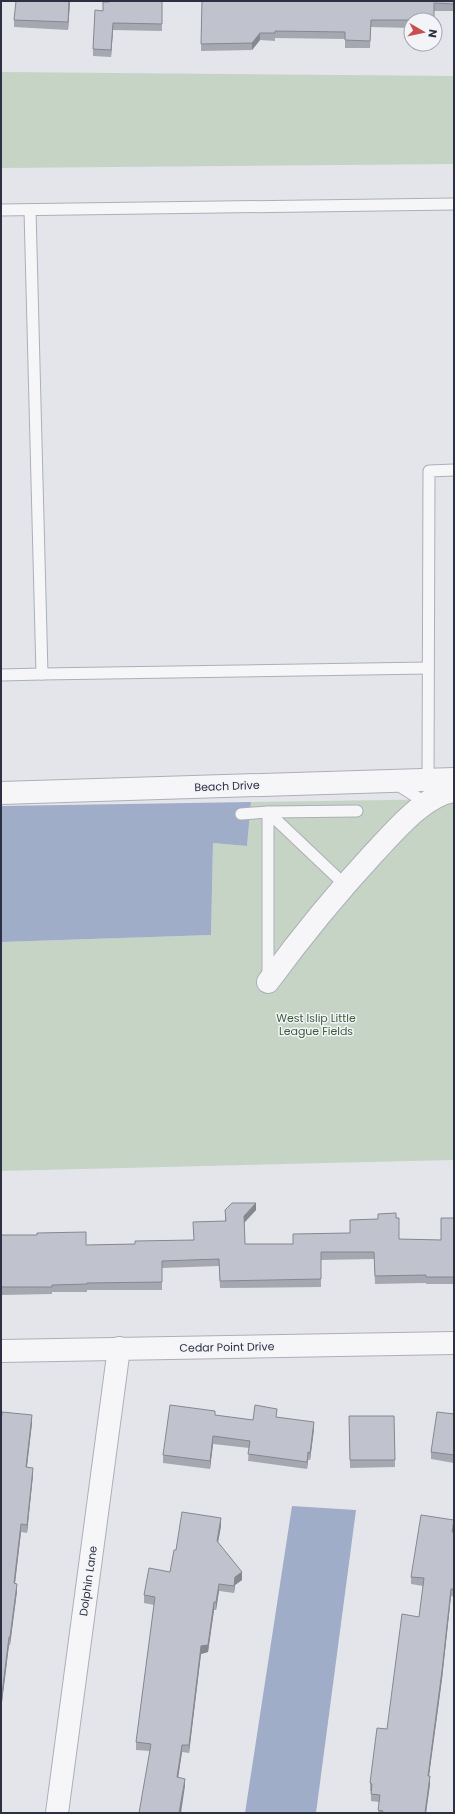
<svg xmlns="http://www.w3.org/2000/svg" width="455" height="1814" font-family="Poppins,sans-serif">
  <rect width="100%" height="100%" fill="#e3e5ea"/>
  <g fill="#c6d4c5">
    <path d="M1 72 454 76V164L1 168Z"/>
    <path d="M454 799V1160L1 1171V942L211 935 213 843 247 846 251 802Z"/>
  </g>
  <g fill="#a0adc8">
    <path d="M251 802 247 846 213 843 211 935 1 942V806Z"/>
    <path d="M292 1506 356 1510 316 1813H245Z"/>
  </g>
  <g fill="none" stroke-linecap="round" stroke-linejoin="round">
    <defs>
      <g id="lane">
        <path d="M1 210 454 204"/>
        <path d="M30 210 42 674 428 668"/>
        <path d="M1 675 42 674"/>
        <path d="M428 780 429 471 454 470"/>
        <path d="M398 785 426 803"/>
        <path d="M241 814 268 812 345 885"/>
        <path d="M268 979V812L357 811"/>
      </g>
      <g id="street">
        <path d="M1 793 454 779"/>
        <path d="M268 982C301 937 336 894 374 853 394 832 424 795 454 791"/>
        <path d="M1 1351 454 1343"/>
        <path d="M57 1813 119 1348"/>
      </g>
    </defs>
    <use href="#lane" stroke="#acafb8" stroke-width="13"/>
    <use href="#street" stroke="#acafb8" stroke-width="24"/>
    <use href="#lane" stroke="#f6f6f9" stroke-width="11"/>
    <use href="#street" stroke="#f6f6f9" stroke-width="22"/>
  </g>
  <g fill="#a5a8b0">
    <path d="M70 1 68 30 14 27V20Z"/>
    <path d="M162 1V31L113 30 111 57 93 56V49L103 11 109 2Z"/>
    <path d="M202 1H454V11H434L411 20V28L371 27 370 48H345V39L275 38V41L260 40 252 50 201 51Z"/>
    <path d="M225 1210H256L244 1223 245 1244H293L350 1233 378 1219 396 1218 399 1239 441 1240 454 1218V1284H426V1283L375 1284 374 1259 321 1260V1287L220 1288 219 1266 162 1268V1290H87V1292H52V1294L1 1295V1235L86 1245 135 1244 194 1240 225 1221Z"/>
    <path d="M454 1414V1463L431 1459V1452Z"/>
    <path d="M215 1415 253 1420 277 1417 314 1429 310 1460H308L307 1469 248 1461 249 1448 213 1444 210 1469 163 1463V1455Z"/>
    <path d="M349 1416H394L395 1467 350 1468Z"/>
    <path d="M1 1422 32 1423 27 1467 33 1475 27 1533 21 1532 15 1584 17 1591 10 1645H9L1 1710Z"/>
    <path d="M221 1526 218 1542 242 1580 235 1585 234 1593 219 1591 216 1610H214L208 1652 201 1654 189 1753 182 1752 178 1778 185 1786 149 1751 136 1750V1742L154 1605 144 1603V1595L170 1572 176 1550Z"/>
    <path d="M454 1527 453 1532H454V1597L451 1596 442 1679 429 1776 430 1784 426 1813H378L379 1802 371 1801V1791H370V1783L387 1729 419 1617 423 1586 411 1584V1577Z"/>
  </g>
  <g fill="#868890">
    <path d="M69 1H70L68 30V22Z"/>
    <path d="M113 23V30L111 57V50Z"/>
    <path d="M260 33V40L252 50V43Z"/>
    <path d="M256 1203V1210L244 1223V1216Z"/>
    <path d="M32 1415V1423L26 1474V1467Z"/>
    <path d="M314 1422V1429L310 1460V1453Z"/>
    <path d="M213 1436V1444L210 1469V1461Z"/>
    <path d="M308 1452V1460L307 1469V1462Z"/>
    <path d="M33 1468V1475L27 1533V1525Z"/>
    <path d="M221 1518V1526L217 1548V1541Z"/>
    <path d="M21 1524V1532L14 1591V1583Z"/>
    <path d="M242 1572V1580L235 1585 234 1593V1586L235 1577Z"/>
    <path d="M17 1584V1591L10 1645V1637Z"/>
    <path d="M219 1584V1591L216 1610V1602Z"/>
    <path d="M451 1589V1596L442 1679 428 1783V1776Z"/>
    <path d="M214 1602V1610L208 1652 201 1654 189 1753V1745L201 1646Z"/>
    <path d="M9 1637V1645L1 1710V1702Z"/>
    <path d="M182 1745V1752L177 1785V1777Z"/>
    <path d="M430 1776V1784L426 1813H425Z"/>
    <path d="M185 1779V1786L181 1813H179Z"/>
  </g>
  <g fill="#c0c3cd" stroke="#868890">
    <path d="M16 1H69L68 22 14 20Z"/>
    <path d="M109 1H162V24L113 23 111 50 93 49 95 10 103 11V2H109Z"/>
    <path d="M202 1H454V4L434 3V20H371L370 41 345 40V32L275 31V33H260L252 43 201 44Z"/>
    <path d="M232 1203H256L244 1216 245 1244H293V1234L350 1233V1220L378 1219V1214L396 1213V1218H399V1239L441 1240V1218H454V1277H426V1275L375 1276 374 1252H321V1279L220 1281 219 1259 162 1261V1282L87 1283V1284L52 1285V1287H1V1235H37V1233L86 1232V1245L135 1244V1241L194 1240 193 1222 226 1221 225 1210Z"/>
    <path d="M170 1405 215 1411V1415L253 1420 255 1405 277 1409 276 1417 314 1422 310 1453 308 1452 307 1462 248 1454 250 1441 213 1436 210 1461 163 1455Z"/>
    <path d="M2 1412 32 1415 26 1467 33 1468 27 1525 21 1524 14 1583 17 1584 10 1637H9L1 1702V1422Z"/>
    <path d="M437 1412 454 1414V1455L431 1452Z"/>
    <path d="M349 1416H394L395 1460H350Z"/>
    <path d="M182 1512 221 1518 217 1541 242 1572 235 1577 234 1586 219 1584 216 1602H214L208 1645 201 1646 189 1745H182L177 1777 185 1779 179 1813H139L151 1744 136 1742 155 1597 144 1595 149 1568 170 1572 174 1550H176Z"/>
    <path d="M421 1515 454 1520 452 1532H454V1589H451L442 1671 428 1776H430L425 1813H382L383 1811 378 1810 380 1795 371 1794 372 1784 370 1783 377 1728 387 1729 402 1614 419 1617 424 1578 411 1577Z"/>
  </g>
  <g text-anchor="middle" stroke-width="3" stroke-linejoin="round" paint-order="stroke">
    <g font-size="11" fill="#2c3042" stroke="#f3f4f8">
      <text transform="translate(227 786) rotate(-2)" y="4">Beach Drive</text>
      <text transform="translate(227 1347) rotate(-1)" y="4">Cedar Point Drive</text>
      <text transform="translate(88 1581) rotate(-82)" y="4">Dolphin Lane</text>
    </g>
    <g font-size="11" fill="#3a5d3a" stroke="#f3f4f8">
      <text x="316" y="1022">West Islip Little<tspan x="316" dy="13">League Fields</tspan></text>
    </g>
  </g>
  <rect width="455" height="1814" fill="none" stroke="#2c3042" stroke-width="4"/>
  <g transform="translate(423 32) rotate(99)"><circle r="19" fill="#f3f4f8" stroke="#a3a6af"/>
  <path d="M0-3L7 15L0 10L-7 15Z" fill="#c8514f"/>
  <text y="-6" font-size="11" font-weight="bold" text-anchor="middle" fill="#2c3042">N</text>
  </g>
</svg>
